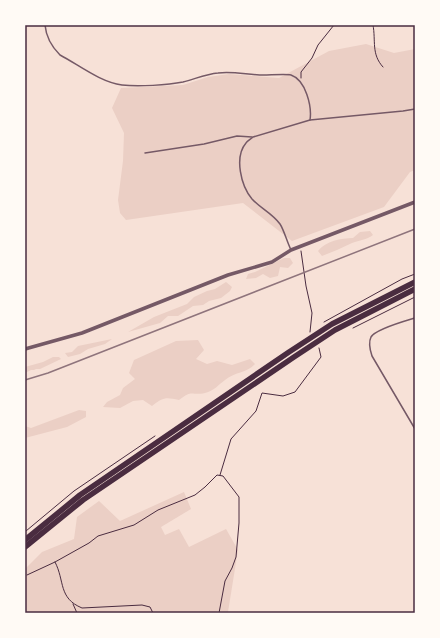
<svg xmlns="http://www.w3.org/2000/svg" width="440" height="638" font-family="'Open Sans',sans-serif">
  <rect width="100%" height="100%" fill="#f7e1d7"/>
  <g fill="#ebcfc5">
    <path d="M366 44 394 53 415 49V170L410 172 384 207 292 241 243 203 126 220 120 213 118 200 123 161 124 133 112 108 121 88 183 85 208 77 229 74 279 78 329 51Z"/>
    <path d="M370 231 373 235C366 240 360 240 352 243 342 248 332 252 322 256L318 251C326 241 341 238 353 238L360 232Z"/>
    <path d="M284 258H290L293 263 288 268 280 267 278 276 270 278 263 274 256 278 246 279 248 274 255 272Z"/>
    <path d="M226 282 232 287 230 291 221 298 209 301 203 305 193 306 178 316H168L160 323 128 332 154 317 187 304 194 297 207 291 215 289Z"/>
    <path d="M112 339 105 344 88 349 80 354 68 357 65 353 72 352 78 346Z"/>
    <path d="M198 340 204 350 196 359 207 364 217 361 232 365 250 359 255 364C247 373 234 372 225 380 218 385 214 391 205 393 191 396 193 389 179 400 166 397 163 397 152 406L143 400 133 401 120 408 103 407 107 402 120 395 123 388 135 379 129 373 134 360 176 341Z"/>
    <path d="M53 357H59L61 359 40 369H36L34 370H31L25 373V367L43 362Z"/>
    <path d="M79 410 86 411V417L67 427 25 438V426L31 428Z"/>
    <path d="M184 492 191 509 161 527 165 535 179 529 189 547 226 529 238 550 228 612 217 611 216 613H25V569L42 552 74 539 77 517 99 501 120 521Z"/>
  </g>
  <g fill="none" stroke-linecap="round" stroke-linejoin="round">
    <g stroke="#4a2c40" stroke-width="1">
      <path d="M373 25C376 41 371 54 383 67"/>
      <path d="M301 78V72L312 58 318 45 334 25"/>
      <path d="M301 251 306 286 312 313 310 332"/>
      <path d="M324 322 402 279 415 274"/>
      <path d="M353 328 415 297"/>
      <path d="M220 475 231 439 256 411 262 393 283 396 295 392 321 357 319 348"/>
      <path d="M26 531 74 491 155 436"/>
      <path d="M55 562C65 581 58 598 82 608L142 605 150 607 153 613"/>
      <path d="M27 575 55 562 89 543 98 536 134 525 158 510 195 495 205 487 217 475 223 476 239 497V523L236 557 232 568 225 581 219 613"/>
      <path d="M73 604 77 613"/>
    </g>
    <g stroke="#755966" stroke-width="1.5">
      <path d="M45 25C46 36 52 47 60 55 79 65 100 82 122 85 138 87 168 85 183 82 195 79 206 74 218 73 233 71 249 75 264 75 270 75 287 74 291 75 306 80 312 107 310 120"/>
      <path d="M145 153 204 144 237 136 252 137"/>
      <path d="M291 250C287 242 284 230 280 224 272 213 260 208 252 199 241 186 234 157 246 143 247 141 251 139 253 137L310 120 403 111 415 109"/>
      <path d="M415 318C405 321 376 329 371 337 368 343 370 350 372 356L415 429"/>
    </g>
    <path stroke="#755966" stroke-width="3.5" d="M25 349 82 333 228 275 272 262 291 250 415 202"/>
    <g stroke="#4a2c40" stroke-width="5.5">
      <path d="M25 540 80 495 289 352 332 324 415 282"/>
      <path d="M25 547 83 500 294 357 335 330 415 289"/>
    </g>
    <path stroke="#8f747c" stroke-width="1.5" d="M25 380 48 373 415 229"/>
  </g>
  <rect width="440" height="638" fill="none" stroke="#fffaf5" stroke-width="52"/>
  <rect x="26" y="26" width="388" height="586" fill="none" stroke="#4a2c40" stroke-width="1.5"/>
</svg>
